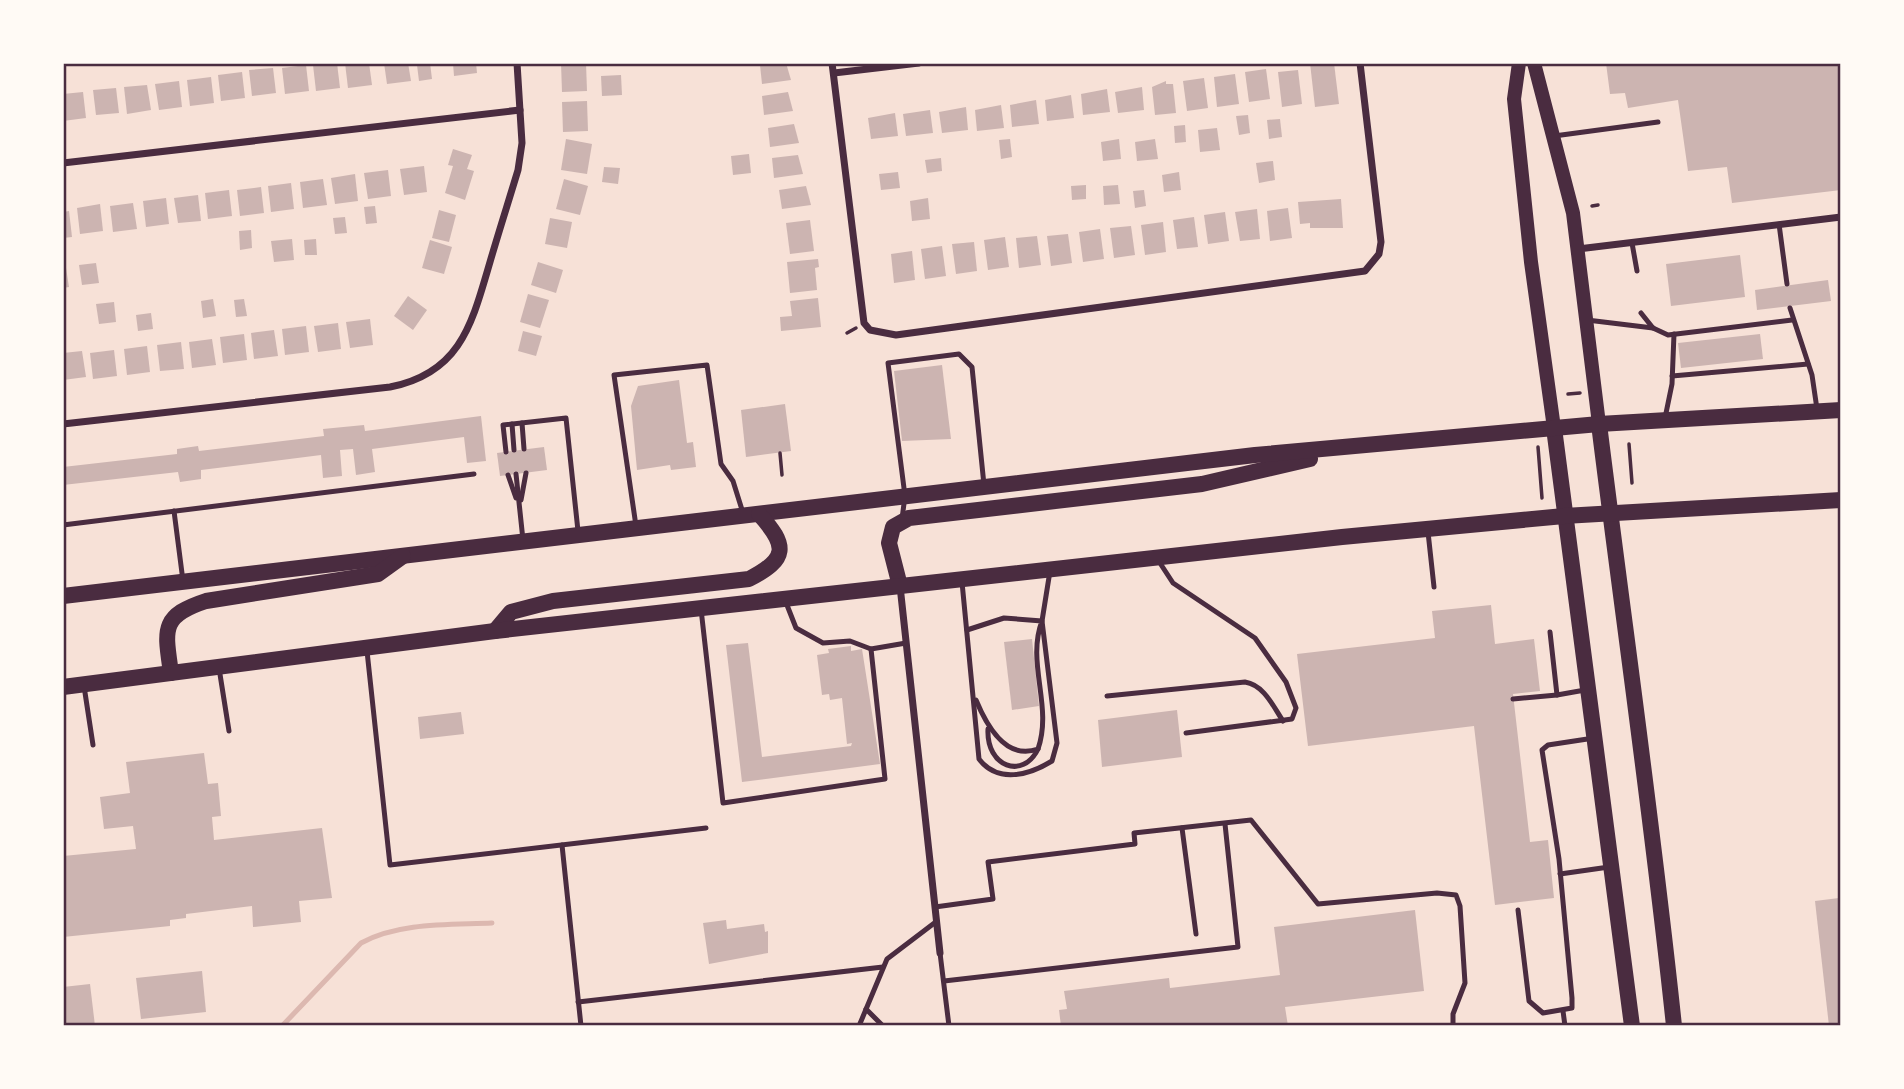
<svg xmlns="http://www.w3.org/2000/svg" width="1904" height="1089" font-family="'Fira Sans',sans-serif">
  <rect width="100%" height="100%" fill="#f7e1d7"/>
  <g fill="none" stroke-linecap="round" stroke-linejoin="round">
    <path stroke="#dcb8b0" stroke-width="5" d="M282 1026 361 943C399 922 451 925 492 923"/>
  </g>
  <g fill="#ccb4b1">
    <path d="M337 63 340 88 316 91 313 65Z"/>
    <path d="M345 63H369L372 85 348 88Z"/>
    <path d="M384 63H408L411 81 387 84Z"/>
    <path d="M430 63 432 79 419 81 417 65Z"/>
    <path d="M453 63H476L477 73 454 76Z"/>
    <path d="M561 63H586L587 91 562 92Z"/>
    <path d="M786 63 791 80 762 84 760 65Z"/>
    <path d="M1310 63H1334L1339 104 1315 107Z"/>
    <path d="M1606 63H1841V190L1732 203 1727 167 1688 171 1678 100 1628 108 1625 93 1610 94Z"/>
    <path d="M306 65 309 91 285 94 282 68Z"/>
    <path d="M273 68 276 93 252 96 249 70Z"/>
    <path d="M1266 69 1270 99 1249 102 1245 72Z"/>
    <path d="M1298 70 1302 104 1282 107 1278 72Z"/>
    <path d="M242 72 245 98 221 101 218 75Z"/>
    <path d="M1235 74 1239 104 1217 107 1214 77Z"/>
    <path d="M621 75 622 95 602 96 601 76Z"/>
    <path d="M211 77 214 103 190 106 187 80Z"/>
    <path d="M1204 78 1208 108 1187 111 1183 81Z"/>
    <path d="M179 81 182 107 159 110 155 84Z"/>
    <path d="M1166 81V84H1173L1176 113 1155 115 1152 87Z"/>
    <path d="M147 85 151 110 127 114 124 87Z"/>
    <path d="M1142 87 1144 110 1118 113 1115 92Z"/>
    <path d="M116 88 119 113 96 115 93 90Z"/>
    <path d="M1107 89 1110 112 1083 115 1081 94Z"/>
    <path d="M83 92 86 118 63 121V94Z"/>
    <path d="M788 92 793 111 764 115 762 96Z"/>
    <path d="M1071 95 1074 118 1047 121 1045 100Z"/>
    <path d="M1036 100 1039 124 1012 127 1010 105Z"/>
    <path d="M587 101 588 131 563 132 562 102Z"/>
    <path d="M1001 105 1004 128 977 131 975 110Z"/>
    <path d="M966 107 968 130 942 133 939 112Z"/>
    <path d="M930 110 933 133 906 136 903 114Z"/>
    <path d="M895 113 898 136 871 139 868 118Z"/>
    <path d="M1248 115 1250 133 1239 135 1236 116Z"/>
    <path d="M1280 119 1282 137 1269 139 1267 120Z"/>
    <path d="M794 124 799 143 770 147 768 128Z"/>
    <path d="M1185 125 1186 142 1175 143 1174 126Z"/>
    <path d="M1217 128 1220 150 1200 152 1198 130Z"/>
    <path d="M566 139 592 144 587 174 561 170Z"/>
    <path d="M1010 139 1012 157 1001 159 999 140Z"/>
    <path d="M1119 139 1121 159 1103 161 1101 142Z"/>
    <path d="M1155 139 1158 159 1137 161 1135 142Z"/>
    <path d="M453 149 472 155 467 169 474 171 465 200 445 193 453 166 448 165Z"/>
    <path d="M749 154 751 173 733 175 731 156Z"/>
    <path d="M798 155 803 174 774 178 772 158Z"/>
    <path d="M941 158 942 171 927 173 925 160Z"/>
    <path d="M1273 161 1275 180 1259 183 1256 163Z"/>
    <path d="M424 166 427 192 404 195 400 169Z"/>
    <path d="M604 167 620 168 618 184 602 182Z"/>
    <path d="M388 170 391 196 368 199 364 173Z"/>
    <path d="M898 172 900 188 881 190 879 174Z"/>
    <path d="M1179 172 1181 190 1164 192 1162 175Z"/>
    <path d="M355 174 358 201 335 204 331 178Z"/>
    <path d="M323 179 327 205 303 208 300 182Z"/>
    <path d="M564 179 588 186 580 215 556 209Z"/>
    <path d="M291 183 294 209 271 212 268 186Z"/>
    <path d="M1086 185V199L1072 200 1071 186Z"/>
    <path d="M1118 185 1120 204 1104 205 1103 186Z"/>
    <path d="M806 186 811 205 782 209 779 190Z"/>
    <path d="M261 187 264 213 240 216 237 190Z"/>
    <path d="M229 190 232 216 208 219 205 193Z"/>
    <path d="M1144 190 1146 206 1135 208 1133 191Z"/>
    <path d="M198 195 201 221 178 223 174 198Z"/>
    <path d="M166 198 169 224 146 227 143 201Z"/>
    <path d="M928 198 930 219 912 221 910 201Z"/>
    <path d="M1341 199 1343 228H1310V223L1300 224 1298 202Z"/>
    <path d="M133 203 137 229 113 232 110 206Z"/>
    <path d="M100 204 103 231 80 234 77 208Z"/>
    <path d="M375 206 377 223 366 224 364 207Z"/>
    <path d="M1288 208 1292 238 1270 241 1267 211Z"/>
    <path d="M1257 209 1260 239 1240 241 1235 212Z"/>
    <path d="M439 210 456 215 449 242 432 238Z"/>
    <path d="M69 211 72 237 63 238V212Z"/>
    <path d="M1225 212 1229 241 1208 244 1204 215Z"/>
    <path d="M345 217 347 233 335 234 333 218Z"/>
    <path d="M1194 217 1198 247 1177 249 1173 220Z"/>
    <path d="M550 218 572 222 567 248 545 244Z"/>
    <path d="M810 220 814 251 790 254 786 223Z"/>
    <path d="M1163 222 1166 252 1145 255 1141 225Z"/>
    <path d="M1131 226 1135 255 1114 258 1110 228Z"/>
    <path d="M1100 229 1104 259 1083 262 1079 232Z"/>
    <path d="M251 230 252 248 240 250 239 231Z"/>
    <path d="M1068 234 1072 263 1051 266 1047 236Z"/>
    <path d="M1037 236 1041 265 1019 268 1016 238Z"/>
    <path d="M1005 237 1009 267 988 270 984 240Z"/>
    <path d="M292 239 294 260 274 262 271 241Z"/>
    <path d="M316 239 317 255H305L304 240Z"/>
    <path d="M430 240 452 247 444 274 422 268Z"/>
    <path d="M974 242 977 271 956 274 952 244Z"/>
    <path d="M942 246 946 276 925 279 921 249Z"/>
    <path d="M912 251 915 280 894 283 891 254Z"/>
    <path d="M1740 255 1745 297 1671 306 1666 264Z"/>
    <path d="M818 259 819 267 815 268 817 290 790 293 787 262Z"/>
    <path d="M538 262 563 270 556 293 531 285Z"/>
    <path d="M96 263 99 283 82 285 79 265Z"/>
    <path d="M63 268H66L69 287 63 288Z"/>
    <path d="M1828 280 1831 301 1757 310 1755 290Z"/>
    <path d="M528 294 549 300 540 328 520 322Z"/>
    <path d="M408 296 427 310 413 330 394 316Z"/>
    <path d="M818 298 821 327 781 331 780 317 792 316 790 301Z"/>
    <path d="M213 299 216 316 203 318 201 301Z"/>
    <path d="M244 299 247 316 236 317 234 300Z"/>
    <path d="M114 302 116 322 99 324 96 304Z"/>
    <path d="M151 313 153 329 138 331 136 315Z"/>
    <path d="M370 319 373 345 350 348 346 322Z"/>
    <path d="M338 323 341 349 318 352 314 326Z"/>
    <path d="M306 326 309 352 285 355 282 329Z"/>
    <path d="M274 330 278 356 254 359 251 333Z"/>
    <path d="M523 331 542 336 536 356 518 351Z"/>
    <path d="M244 334 247 360 223 363 220 337Z"/>
    <path d="M1760 334 1763 359 1681 368 1678 343Z"/>
    <path d="M212 339 216 365 192 368 189 342Z"/>
    <path d="M181 342 184 369 160 371 157 345Z"/>
    <path d="M147 346 150 372 127 375 124 349Z"/>
    <path d="M114 350 117 376 93 379 90 353Z"/>
    <path d="M82 351 86 377 63 380V353Z"/>
    <path d="M942 365 951 439 902 441 894 371Z"/>
    <path d="M679 380 687 443 693 442 696 467 671 470 670 465 637 470 631 406 638 386Z"/>
    <path d="M785 404 791 451 746 457 741 410Z"/>
    <path d="M481 416 486 461 467 463 464 437 372 449 375 472 356 475 353 449 340 450 342 476 323 478 321 455 201 470V479L180 482 178 472 63 485V467L177 454V449L198 446 199 451 324 436 323 429 364 425 365 431Z"/>
    <path d="M544 447 547 470 500 476 497 453Z"/>
    <path d="M1491 605 1495 644 1534 639 1540 691 1513 694 1530 842 1548 840 1554 898 1495 905 1474 726 1308 746 1297 654 1435 638 1432 611Z"/>
    <path d="M1032 639 1039 706 1012 710 1004 642Z"/>
    <path d="M748 643 762 757 851 746 852 743 847 744 842 698 830 700 829 694 822 695 817 655 829 653 828 649 851 646V651L862 649 880 764 742 782 726 645Z"/>
    <path d="M1177 710 1182 757 1102 767 1098 720Z"/>
    <path d="M461 712 464 734 420 739 418 717Z"/>
    <path d="M204 753 208 784 218 783 221 816 212 817 214 840 322 828 332 898 299 901 301 922 253 927 252 906 186 914V918L170 920V926L63 937V856L136 849 133 826 104 829 100 797 130 793 126 762Z"/>
    <path d="M1839 898 1841 1026H1829L1815 901Z"/>
    <path d="M1415 910 1424 991 1285 1007 1288 1026H1061L1059 1010 1067 1009 1064 991 1169 978 1170 988 1280 975 1274 927Z"/>
    <path d="M726 920 727 929 764 924 765 932 768 931V953L709 964 703 923Z"/>
    <path d="M202 971 206 1012 141 1019 136 978Z"/>
    <path d="M90 984 95 1026H63V987Z"/>
  </g>
  <g fill="none" stroke-linecap="round" stroke-linejoin="round">
    <g stroke="#4a2c40" stroke-width="3.5">
      <path d="M1592 206 1598 205"/>
      <path d="M847 333 856 328"/>
      <path d="M1568 394 1580 393"/>
      <path d="M1629 444 1632 483"/>
      <path d="M1538 447 1542 498"/>
      <path d="M780 453 782 475"/>
    </g>
    <g stroke="#4a2c40" stroke-width="5">
      <path d="M1554 136 1658 122"/>
      <path d="M1779 224 1787 284"/>
      <path d="M1632 243 1637 271"/>
      <path d="M1790 308 1812 375 1817 409"/>
      <path d="M1641 313 1653 328 1668 335 1792 320"/>
      <path d="M1587 320 1653 328"/>
      <path d="M1672 376 1808 364"/>
      <path d="M1665 418 1672 384 1674 334"/>
      <path d="M522 423 524 449"/>
      <path d="M512 424 514 450"/>
      <path d="M506 452 503 425 566 418 578 531"/>
      <path d="M516 474 523 540"/>
      <path d="M508 475 516 498"/>
      <path d="M521 500 526 473"/>
      <path d="M174 511 183 581"/>
      <path d="M902 519 905 496 888 363 959 354 972 367 984 485"/>
      <path d="M63 525 474 474"/>
      <path d="M636 526 614 375 707 365 721 464 733 481 743 513"/>
      <path d="M1428 532 1434 587"/>
      <path d="M1158 560 1173 583 1255 638 1286 682 1296 708 1292 719 1186 733"/>
      <path d="M962 582 979 759C998 784 1029 775 1052 761L1057 743 1042 621 1050 571"/>
      <path d="M785 600 796 628 823 643 850 641 871 649 906 643"/>
      <path d="M701 609 723 803 885 779 871 649"/>
      <path d="M967 630 1004 618 1042 621C1026 663 1053 706 1038 749 1005 761 986 724 976 700"/>
      <path d="M1550 632 1557 695 1585 690"/>
      <path d="M367 651 390 865 706 828"/>
      <path d="M219 668 229 731"/>
      <path d="M84 686 93 745"/>
      <path d="M1107 696 1245 682C1264 685 1273 706 1283 721"/>
      <path d="M1513 699 1557 695"/>
      <path d="M988 729C986 767 1023 780 1038 749"/>
      <path d="M1182 828 1196 934"/>
      <path d="M562 845 581 1026"/>
      <path d="M1560 874 1609 867"/>
      <path d="M935 907 993 899 988 862 1135 844 1134 833 1251 820 1318 904 1437 893 1456 895 1460 906 1465 983 1453 1014V1026"/>
      <path d="M1518 910 1529 1001 1543 1013 1572 1008V998L1559 859 1542 750 1548 745 1594 738"/>
      <path d="M940 953 949 1026"/>
      <path d="M944 981 1238 947 1225 824"/>
      <path d="M578 1002 883 967"/>
      <path d="M866 1009 883 1026"/>
      <path d="M1563 1011 1565 1026"/>
      <path d="M859 1026 887 959 937 921"/>
    </g>
    <g stroke="#4a2c40" stroke-width="7">
      <path d="M832 63 864 323 870 330 896 335 1365 271 1379 254 1381 242 1360 63"/>
      <path d="M834 73 919 63"/>
      <path d="M63 163 520 110"/>
      <path d="M1578 249 1841 217"/>
      <path d="M63 424 390 387C461 373 472 323 490 262 499 231 509 200 518 170L522 143 517 63"/>
      <path d="M900 586 940 953"/>
    </g>
    <g stroke="#4a2c40" stroke-width="14">
      <path d="M1519 63 1514 99 1531 262 1554 428"/>
      <path d="M1534 63 1573 213 1599 424"/>
    </g>
    <g stroke="#4a2c40" stroke-width="16">
      <path d="M1599 424C1624 625 1653 825 1674 1026"/>
      <path d="M1554 428 1632 1026"/>
      <path d="M900 586 889 543 893 527 909 518 1202 484 1310 459"/>
      <path d="M63 596 1255 455 1599 424 1841 410"/>
      <path d="M495 631 511 612 553 601 749 579C788 559 788 546 759 514"/>
      <path d="M171 673C165 630 160 616 206 601L378 574 403 556"/>
      <path d="M63 687 495 631 1342 537 1564 516 1841 500"/>
    </g>
  </g>
  <rect width="1904" height="1089" fill="none" stroke="#fffaf5" stroke-width="130"/>
  <rect x="65" y="65" width="1774" height="959" fill="none" stroke="#4a2c40" stroke-width="2.5"/>
</svg>
